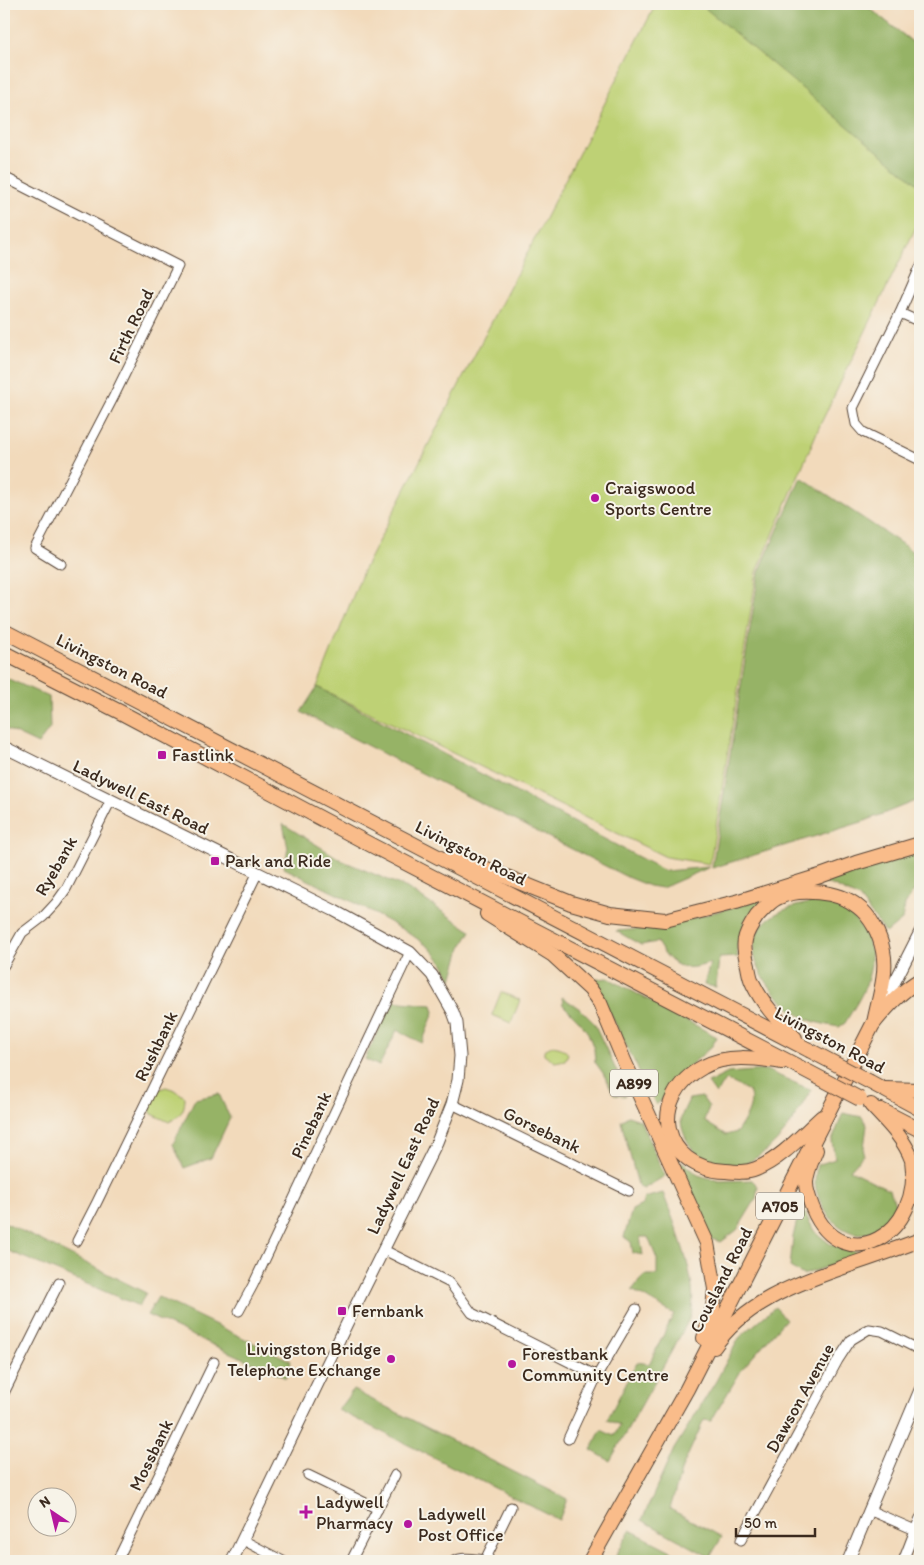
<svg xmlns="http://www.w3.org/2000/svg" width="924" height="1565" font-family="Itim,sans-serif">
  <rect width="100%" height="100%" fill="#f7f3e8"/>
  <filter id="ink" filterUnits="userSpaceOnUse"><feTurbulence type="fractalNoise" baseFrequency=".02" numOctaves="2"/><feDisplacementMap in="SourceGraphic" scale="10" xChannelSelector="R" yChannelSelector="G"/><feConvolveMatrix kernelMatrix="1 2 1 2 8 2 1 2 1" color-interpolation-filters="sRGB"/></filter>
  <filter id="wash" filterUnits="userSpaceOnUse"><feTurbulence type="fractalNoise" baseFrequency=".0096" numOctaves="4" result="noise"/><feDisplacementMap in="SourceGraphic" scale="20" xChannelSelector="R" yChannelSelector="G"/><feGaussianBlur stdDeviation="1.12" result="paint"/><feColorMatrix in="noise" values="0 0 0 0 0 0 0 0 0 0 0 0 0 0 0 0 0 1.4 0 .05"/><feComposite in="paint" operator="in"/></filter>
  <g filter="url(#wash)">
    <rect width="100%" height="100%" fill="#f2dabb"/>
    <g fill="#bed175" stroke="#7c7e4a">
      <path d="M656 4H864L920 48V219L820 425 757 572 710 864 666 857 317 687 363 571Z"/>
      <path d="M501 992 520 1000 511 1023 492 1015Z"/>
      <path d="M552 1046C559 1047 564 1048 568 1054L565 1060 555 1062 544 1054V1050Z"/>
      <path d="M166 1087 175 1090 185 1097C185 1110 181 1116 169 1122L152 1114 148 1107 157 1090Z"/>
    </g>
    <g fill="#96b366" stroke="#686e42">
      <path d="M700 4H864L920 48V186Z"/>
      <path d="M801 477 908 548 920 559V799L865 821 712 868 759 572Z"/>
      <path d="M4 677 49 697 50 728 38 744 4 728Z"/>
      <path d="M317 687 665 871 710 867 662 888 649 886 629 878 301 712Z"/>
      <path d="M283 824 343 861 407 888 471 931 461 948 452 980 442 962 429 947 409 933 351 901 284 868 288 848Z"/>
      <path d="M920 852V881L905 905 902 920 886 933 859 898 832 885 818 882 868 866Z"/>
      <path d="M762 899 746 920 737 946 738 957 719 958 716 987 704 985 710 963C683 973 671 966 657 942L641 945 616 931 658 928Z"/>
      <path d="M820 901C857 910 880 940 868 978 864 994 853 1009 845 1023L839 1027C828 1025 815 1023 805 1018 780 1006 739 958 759 929 773 909 799 905 820 901Z"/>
      <path d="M608 978 717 1037 712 1046 683 1072 669 1093 656 1105 598 989 597 979Z"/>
      <path d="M562 997 580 1009 594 1023 625 1089V1096L614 1095 603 1073 595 1062 594 1049 588 1033 579 1021 563 1005Z"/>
      <path d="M392 1001 432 1005 434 1012 422 1043 397 1030 379 1066 365 1059Z"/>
      <path d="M766 1070 811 1090C792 1122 781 1145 747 1163 735 1169 713 1168 702 1159 692 1152 681 1133 681 1120 681 1114 687 1105 689 1099L702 1097 709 1107 704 1121 726 1135 737 1132C745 1119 755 1106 749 1091L727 1080 721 1085 716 1094 708 1083 728 1073Z"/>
      <path d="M219 1094 230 1118 211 1158 184 1168 173 1144 195 1099Z"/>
      <path d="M843 1113 862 1117 867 1125 863 1155 850 1170 890 1190 898 1212C893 1217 887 1224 881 1228 850 1246 823 1218 816 1189 814 1182 816 1172 817 1165L835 1159 832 1141Z"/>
      <path d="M628 1116 640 1120 665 1176 643 1189 638 1185 621 1121Z"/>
      <path d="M683 1162 698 1175 719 1181 752 1180 758 1186 756 1199 737 1230 721 1242 711 1239 678 1165Z"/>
      <path d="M663 1193C675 1225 697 1277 692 1310 691 1317 686 1324 683 1331L610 1461 591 1450 601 1430 614 1436 620 1425 607 1420 637 1362 649 1364 674 1314 632 1290 644 1275H657V1259L648 1237H640L643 1255 633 1253 631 1242 624 1237 632 1210 642 1205 644 1198Z"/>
      <path d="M805 1213 814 1231 830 1244 856 1252 857 1256 803 1275 790 1267 793 1237 798 1216Z"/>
      <path d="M4 1222 146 1293 139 1306 4 1249Z"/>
      <path d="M158 1297 291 1361 286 1378 147 1315Z"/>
      <path d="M775 1307 786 1319 742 1369 711 1421 704 1420 682 1468 670 1509 722 1537 710 1557 642 1520 674 1449 716 1381 739 1338Z"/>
      <path d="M353 1390 567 1499 559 1520 338 1410Z"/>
      <path d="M630 1530 691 1561H613Z"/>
    </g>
  </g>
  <g filter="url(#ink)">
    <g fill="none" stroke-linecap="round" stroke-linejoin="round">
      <defs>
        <g id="minor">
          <path d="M4 177 178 266 113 398 35 548 61 564"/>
          <path d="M920 267 900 313 853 408 856 424 863 432 920 460"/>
          <path d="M900 313 920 322"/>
          <path d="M4 965 22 933 43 917 56 903 66 889 111 800"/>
          <path d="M452 1104 629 1191"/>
          <path d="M77 1241 97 1202 257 874"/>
          <path d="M384 1250 450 1283 472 1313 597 1376"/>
          <path d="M239 1311 253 1285 410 952"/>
          <path d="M4 1393 59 1283"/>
          <path d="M568 1439 597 1376 636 1309"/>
          <path d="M308 1475 378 1509"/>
          <path d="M869 1510 915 1530 920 1518"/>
          <path d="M243 1540 283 1561"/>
          <path d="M741 1540 838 1360 851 1340 869 1329 882 1331 920 1350"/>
          <path d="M117 1561 214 1362"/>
          <path d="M351 1561 395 1475"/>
          <path d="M454 1561C462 1556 475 1559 485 1560L511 1507"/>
          <path d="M903 1561 915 1530"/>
        </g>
        <g id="tertiary">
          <path d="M4 747 333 910 410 952 432 975 453 1012 457 1023 460 1056 458 1080 452 1104 437 1142 350 1317 232 1561"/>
          <path d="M880 1011 920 932"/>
          <path d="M848 1561 920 1390"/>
        </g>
        <g id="primary">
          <path d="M4 631 809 1050"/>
          <path d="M4 653 120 712 373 846 799 1067"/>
          <path d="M457 857 571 903 610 914 665 920 736 902 820 876 856 863 920 844"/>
          <path d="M487 914 553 955 590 989 600 1003 625 1063 707 1243 715 1289 713 1308 704 1338"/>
          <path d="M795 1038C780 1022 763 1005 753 984 750 979 749 972 748 966 746 958 743 948 745 940 746 932 753 922 757 916 763 910 769 902 777 898 798 887 839 891 857 906 871 916 880 935 883 951 888 974 878 1001 874 1023"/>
          <path d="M782 1062C757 1058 726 1054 703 1067 647 1097 661 1169 726 1171 736 1172 746 1173 756 1169 781 1159 802 1135 822 1117"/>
          <path d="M870 1082 920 1109"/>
          <path d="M885 1089 920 1090"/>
          <path d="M881 1110 920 1130"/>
          <path d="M816 1150C812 1160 806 1173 806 1183 806 1192 810 1201 813 1209 843 1280 924 1234 912 1160 904 1138 887 1122 871 1105"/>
          <path d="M714 1347C744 1303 793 1285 841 1268 867 1259 894 1250 920 1240"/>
          <path d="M590 1561 687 1389 873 1024C887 1007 901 991 920 980"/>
        </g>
      </defs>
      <use href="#minor" stroke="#564436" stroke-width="11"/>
      <use href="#tertiary" stroke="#564436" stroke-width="13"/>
      <use href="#primary" stroke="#564436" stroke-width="16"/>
      <use href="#minor" stroke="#fff" stroke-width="9"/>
      <use href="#tertiary" stroke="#fff" stroke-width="11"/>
      <use href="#primary" stroke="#f9bc8a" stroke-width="14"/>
      <defs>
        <g id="primary-bridge">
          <path d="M809 1050 870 1082"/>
          <path d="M799 1067 860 1099"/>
        </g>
      </defs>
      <use href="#primary-bridge" stroke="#564436" stroke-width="16" stroke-linecap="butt"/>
      <use href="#primary-bridge" stroke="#f9bc8a" stroke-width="14"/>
    </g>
  </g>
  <g fill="#b5179e" stroke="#f7f3e8" stroke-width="2">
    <circle cx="595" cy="498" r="5"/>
    <rect x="157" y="750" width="10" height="10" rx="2.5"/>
    <rect x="210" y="856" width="10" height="10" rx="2.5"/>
    <rect x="337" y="1306" width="10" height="10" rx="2.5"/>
    <circle cx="391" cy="1359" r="5"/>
    <circle cx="512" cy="1364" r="5"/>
    <path d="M303.5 1504.5h5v5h5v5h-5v5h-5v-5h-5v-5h5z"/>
    <circle cx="408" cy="1524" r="5"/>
  </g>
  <g text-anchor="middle" stroke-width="4" stroke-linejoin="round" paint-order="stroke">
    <g fill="#f7f3e8" stroke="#73665b" stroke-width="1">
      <rect x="610" y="1069.5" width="48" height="27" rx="4"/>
      <rect x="756" y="1192.5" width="48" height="27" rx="4"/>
    </g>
    <g font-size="16" font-weight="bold" fill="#3b2a1e">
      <text x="634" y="1089">A899</text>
      <text x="780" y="1212">A705</text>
    </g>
    <g font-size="18" fill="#3b2a1e" stroke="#f7f3e8">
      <text transform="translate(131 326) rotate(-64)" y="6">Firth Road</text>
      <text transform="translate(112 666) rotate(27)" y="6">Livingston Road</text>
      <text transform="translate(141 797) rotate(26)" y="6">Ladywell East Road</text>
      <text transform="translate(471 853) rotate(27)" y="6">Livingston Road</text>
      <text transform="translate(56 866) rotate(-60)" y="6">Ryebank</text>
      <text transform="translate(830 1040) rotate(28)" y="6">Livingston Road</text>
      <text transform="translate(156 1046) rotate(-64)" y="6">Rushbank</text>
      <text transform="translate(311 1125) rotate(-65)" y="6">Pinebank</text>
      <text transform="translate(542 1130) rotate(26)" y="6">Gorsebank</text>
      <text transform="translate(403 1166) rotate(-65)" y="6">Ladywell East Road</text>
      <text transform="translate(721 1280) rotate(-63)" y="6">Cousland Road</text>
      <text transform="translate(800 1398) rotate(-61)" y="6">Dawson Avenue</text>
      <text transform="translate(151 1455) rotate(-64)" y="6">Mossbank</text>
    </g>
    <g font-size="18" fill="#3b2a1e" stroke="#f7f3e8" text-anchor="start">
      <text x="605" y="494">Craigswood<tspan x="605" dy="21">Sports Centre</tspan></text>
      <text x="172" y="761">Fastlink</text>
      <text x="225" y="867">Park and Ride</text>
      <text x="352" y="1317">Fernbank</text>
      <text x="381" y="1355" text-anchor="end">Livingston Bridge<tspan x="381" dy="21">Telephone Exchange</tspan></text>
      <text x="522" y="1360">Forestbank<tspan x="522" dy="21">Community Centre</tspan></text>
      <text x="316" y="1508">Ladywell<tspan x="316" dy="21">Pharmacy</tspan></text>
      <text x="418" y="1520">Ladywell<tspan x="418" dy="21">Post Office</tspan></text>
    </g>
  </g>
  <rect width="924" height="1565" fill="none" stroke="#f7f3e8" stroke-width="20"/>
  <g transform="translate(52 1512) rotate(325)"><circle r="24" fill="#f7f3e8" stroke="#aca397"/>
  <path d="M0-4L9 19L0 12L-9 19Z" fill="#b5179e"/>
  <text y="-8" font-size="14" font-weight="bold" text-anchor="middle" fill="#3b2a1e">N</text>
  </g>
  <path d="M736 1528v8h79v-8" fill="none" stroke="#3b2a1e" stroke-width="2.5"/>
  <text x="744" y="1528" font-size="15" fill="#3b2a1e" stroke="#f7f3e8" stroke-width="4" paint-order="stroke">50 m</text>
</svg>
